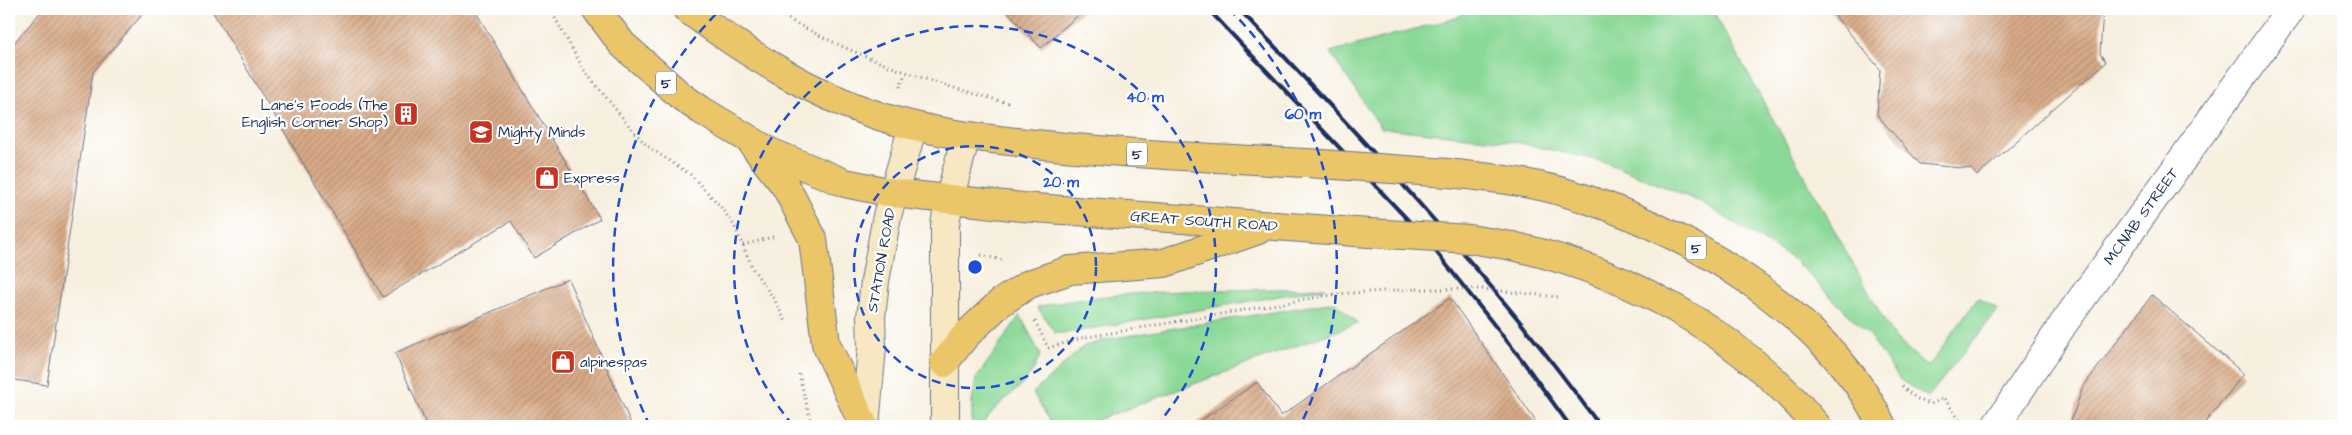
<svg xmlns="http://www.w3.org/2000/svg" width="2352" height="435" font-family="'Architects Daughter',sans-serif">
  <defs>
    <pattern id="building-hatch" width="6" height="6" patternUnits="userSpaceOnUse" patternTransform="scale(1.25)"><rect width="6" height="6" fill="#d9ab87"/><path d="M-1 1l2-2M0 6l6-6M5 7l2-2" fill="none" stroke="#af8c72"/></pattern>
  </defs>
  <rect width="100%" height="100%" fill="#fff"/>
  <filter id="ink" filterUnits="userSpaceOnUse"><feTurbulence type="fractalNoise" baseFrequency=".02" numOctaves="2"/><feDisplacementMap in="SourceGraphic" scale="10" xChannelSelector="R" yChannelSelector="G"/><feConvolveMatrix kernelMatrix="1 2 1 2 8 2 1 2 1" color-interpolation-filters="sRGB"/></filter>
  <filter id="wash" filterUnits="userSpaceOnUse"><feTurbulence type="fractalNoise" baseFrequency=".0096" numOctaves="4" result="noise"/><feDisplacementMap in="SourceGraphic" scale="20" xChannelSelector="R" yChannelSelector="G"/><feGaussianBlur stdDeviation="1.12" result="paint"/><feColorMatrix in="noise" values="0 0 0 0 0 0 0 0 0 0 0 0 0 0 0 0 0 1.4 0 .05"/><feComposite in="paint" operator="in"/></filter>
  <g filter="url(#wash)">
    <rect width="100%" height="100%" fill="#f7efde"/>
    <g fill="#8bd997" stroke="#53847a">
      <path d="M1470 9H1712L1893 336 1928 367 1978 298 1998 310 1928 397 1900 380 1869 335 1793 259 1698 201 1605 162 1516 142 1381 128 1330 52 1456 18Z"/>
      <path d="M1325 288 1067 333H1055L1037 307C1131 287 1229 291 1325 288Z"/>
      <path d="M1335 302 1358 323 1081 426H1053L1033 393 1084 346 1114 338Z"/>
      <path d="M1020 315 1040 354C1030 390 999 396 982 426H972V402L976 379Z"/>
    </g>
    <g id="blocks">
      <g fill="url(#building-hatch)">
        <path d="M43 9H147L93 72 47 385 9 379V49Z"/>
        <path d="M211 9H474L600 219 534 258 511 221 383 297Z"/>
        <path d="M1005 9H1085L1041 48Z"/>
        <path d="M1829 9H2103L2100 54 2106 62 1977 176 1971 169 1920 164 1877 115 1880 69Z"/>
        <path d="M568 279 632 426H427L395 353Z"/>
        <path d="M2152 295 2244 374 2202 426H2069L2083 387Z"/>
        <path d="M1450 298 1539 426H1193L1257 382 1281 416Z"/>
      </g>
    </g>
  </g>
  <g filter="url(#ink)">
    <use href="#blocks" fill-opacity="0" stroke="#68728b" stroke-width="1"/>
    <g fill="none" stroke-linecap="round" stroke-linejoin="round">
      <defs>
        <path id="street" d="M1996 426 2064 323 2291 9"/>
        <g id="secondary">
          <path d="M865 426 872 347 871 317 875 281 887 216 913 126"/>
          <path d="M945 426V225L949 200 966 136"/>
        </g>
        <g id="primary">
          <path d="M596 9 622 44 682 97 701 110 770 152 845 183 893 193 1022 207 1369 233"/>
          <path d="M687 9C745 52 809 93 879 116 930 133 982 138 1035 144 1126 154 1216 158 1307 163"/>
          <path d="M754 146 786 187 813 239 826 344 864 426"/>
          <path d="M1448 173C1485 177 1524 181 1560 191 1676 223 1830 313 1882 426"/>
          <path d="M1512 246C1629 272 1740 333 1817 426"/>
          <path d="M944 363 966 335 1000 303 1029 284 1070 270 1164 263 1258 230"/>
        </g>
      </defs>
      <use href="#street" stroke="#68728b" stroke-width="30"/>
      <use href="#secondary" stroke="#68728b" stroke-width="30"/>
      <use href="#primary" stroke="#68728b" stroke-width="30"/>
      <g stroke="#68728b" stroke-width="3" stroke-dasharray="1 4" stroke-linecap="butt">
        <path d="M550 9 584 70 630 127 647 146 691 175 720 206 734 225 753 269 774 299 786 322"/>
        <path d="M771 9C849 55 922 81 1009 103"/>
        <path d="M900 87 905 74"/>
        <path d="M743 245 773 237"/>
        <path d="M981 255 1002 260"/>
        <path d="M1035 321 1048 348 1082 338 1336 294 1417 289"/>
        <path d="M799 374 812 426"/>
        <path d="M1902 386C1910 395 1919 401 1931 404L1944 398 1961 422"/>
      </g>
      <use href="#street" stroke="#fff" stroke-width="28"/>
      <use href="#secondary" stroke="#f7e8c3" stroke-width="28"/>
      <use href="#primary" stroke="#ebc669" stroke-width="28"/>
      <g stroke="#1b2f5e" stroke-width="4">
        <path d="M1208 9 1426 239 1522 360 1570 426"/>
        <path d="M1239 9C1366 142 1492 277 1600 426"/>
      </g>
      <defs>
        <g id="primary-bridge">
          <path d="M1307 163 1448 173"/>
          <path d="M1369 233 1470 239 1512 246"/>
        </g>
      </defs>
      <use href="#primary-bridge" stroke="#68728b" stroke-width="30" stroke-linecap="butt"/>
      <path stroke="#68728b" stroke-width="3" stroke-dasharray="1 4" stroke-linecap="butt" d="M1417 289H1482L1558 297"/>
      <use href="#primary-bridge" stroke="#ebc669" stroke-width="28"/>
    </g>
  </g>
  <g fill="none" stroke="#1d4ed8" stroke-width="2.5" stroke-dasharray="9 6">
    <circle cx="975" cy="267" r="121"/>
    <path d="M793 425A241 241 0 1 1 1157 425"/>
    <path d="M650 426A362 362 0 0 1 721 9M1229 9A362 362 0 0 1 1300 426"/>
  </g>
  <defs>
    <symbol id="building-square" viewBox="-11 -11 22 22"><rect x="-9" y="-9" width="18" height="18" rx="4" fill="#c8321e" stroke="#fff"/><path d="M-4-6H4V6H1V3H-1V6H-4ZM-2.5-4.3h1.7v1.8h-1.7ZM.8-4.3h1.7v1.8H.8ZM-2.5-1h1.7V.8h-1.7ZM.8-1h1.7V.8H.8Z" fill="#fff"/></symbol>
    <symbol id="school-square" viewBox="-11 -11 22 22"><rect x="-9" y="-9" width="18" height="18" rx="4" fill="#c8321e" stroke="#fff"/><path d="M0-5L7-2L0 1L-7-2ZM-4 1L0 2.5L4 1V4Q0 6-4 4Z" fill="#fff"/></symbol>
    <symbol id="shop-square" viewBox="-11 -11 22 22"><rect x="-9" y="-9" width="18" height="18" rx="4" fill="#c8321e" stroke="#fff"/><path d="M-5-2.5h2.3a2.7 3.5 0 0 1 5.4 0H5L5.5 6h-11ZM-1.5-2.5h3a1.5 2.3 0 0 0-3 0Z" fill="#fff"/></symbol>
  </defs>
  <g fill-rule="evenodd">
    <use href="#building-square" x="392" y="100" width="28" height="28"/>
    <use href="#school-square" x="467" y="118" width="28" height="28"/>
    <use href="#shop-square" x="533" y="164" width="28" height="28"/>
    <use href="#shop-square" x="549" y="348" width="28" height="28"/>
  </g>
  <g text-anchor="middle" stroke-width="4.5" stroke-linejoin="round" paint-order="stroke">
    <g fill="#fff" stroke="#5f6d8e" stroke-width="1">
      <rect x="656" y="71.5" width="20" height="23" rx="4"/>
      <rect x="1127" y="142.5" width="20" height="23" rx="4"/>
      <rect x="1686" y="236.5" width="20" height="23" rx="4"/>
    </g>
    <g font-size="14" font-weight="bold" fill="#1b2f5e">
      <text x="666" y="88">5</text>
      <text x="1137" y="159">5</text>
      <text x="1696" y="253">5</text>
    </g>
    <g font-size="15" fill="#1b2f5e" stroke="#fff" text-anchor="start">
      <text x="388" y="110" text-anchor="end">Lane's Foods (The<tspan x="388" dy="17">English Corner Shop)</tspan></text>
      <text x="498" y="137">Mighty Minds</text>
      <text x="564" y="183">Express</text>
      <text x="580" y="367">alpinespas</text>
    </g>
    <g font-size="15" fill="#1b2f5e" stroke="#fff">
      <text transform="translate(2141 216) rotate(-54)" y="5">MCNAB STREET</text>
      <text transform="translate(1204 221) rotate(4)" y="5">GREAT SOUTH ROAD</text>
      <text transform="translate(881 260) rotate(-80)" y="5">STATION ROAD</text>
    </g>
  </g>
  <circle cx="975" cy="267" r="8" fill="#1d4ed8" stroke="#fff" stroke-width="2.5"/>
  <g font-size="15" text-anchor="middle" font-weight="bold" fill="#1d4ed8" stroke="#fff" stroke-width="4.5" stroke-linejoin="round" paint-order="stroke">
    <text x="1145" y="102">40 m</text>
    <text x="1303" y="119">60 m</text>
    <text x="1061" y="187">20 m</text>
  </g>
  <rect width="2352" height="435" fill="none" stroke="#fff" stroke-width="30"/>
</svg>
